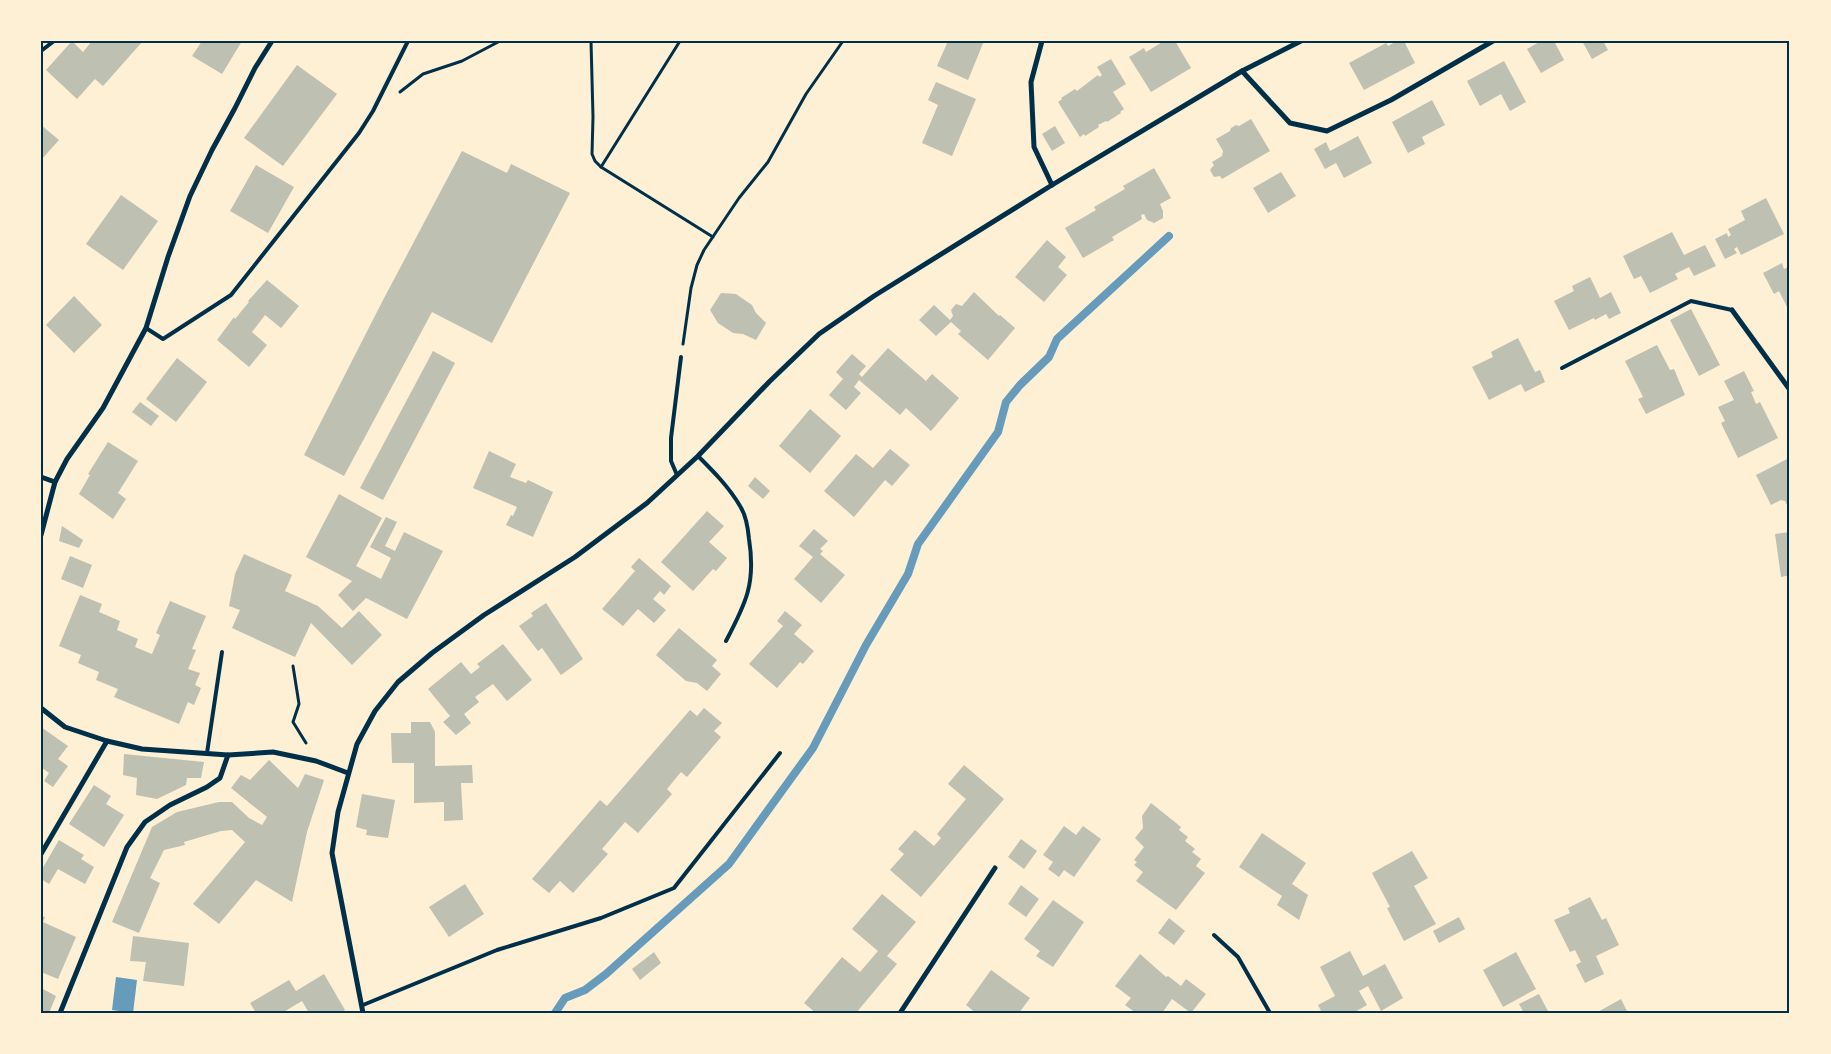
<svg xmlns="http://www.w3.org/2000/svg" width="1831" height="1054" font-family="'Work Sans',sans-serif">
  <rect width="100%" height="100%" fill="#fdf0d5"/>
  <path fill="#669bbc" d="M116 977 137 980 133 1013 112 1010Z"/>
  <g fill="none" stroke-linecap="round" stroke-linejoin="round">
    <path stroke="#669bbc" stroke-width="8" d="M555 1013 565 998 585 990 606 974 729 864 813 748 866 645 908 574 918 544 998 432 1006 402 1020 385 1049 357 1057 339 1169 236"/>
  </g>
  <g fill="#bec0b2">
    <path d="M72 41 83 52 92 41H143L103 86 95 79 77 99 46 70Z"/>
    <path d="M202 41H242L222 74 192 56Z"/>
    <path d="M948 41H984L968 80 937 66Z"/>
    <path d="M1164 41H1175L1191 68 1151 92 1129 57 1144 48 1146 52Z"/>
    <path d="M1397 41H1404L1415 63 1364 90 1349 63 1386 43 1388 46Z"/>
    <path d="M1541 41H1554L1564 60 1541 73 1527 49Z"/>
    <path d="M1582 41H1603L1608 50 1592 59Z"/>
    <path d="M1111 59 1126 84 1113 92 1124 109 1120 112 1121 113 1107 122 1106 121 1098 125 1099 127 1085 136 1084 134 1080 137 1058 102 1062 99 1061 98 1075 89 1077 91 1098 75 1099 77 1102 75 1097 67Z"/>
    <path d="M1504 61 1526 102 1510 111 1501 94 1480 106 1467 81Z"/>
    <path d="M297 65 337 94 283 166 244 138Z"/>
    <path d="M936 82 976 99 952 156 922 143 938 105 928 100Z"/>
    <path d="M1432 100 1445 125 1422 137 1425 144 1408 153 1392 122Z"/>
    <path d="M1251 119 1270 151 1222 179 1220 176 1214 177 1210 170 1214 165 1212 162 1222 156 1223 151 1216 139 1230 131 1231 128 1236 125 1239 126Z"/>
    <path d="M41 125 59 140 41 160Z"/>
    <path d="M1055 126 1065 143 1052 151 1042 134Z"/>
    <path d="M1358 136 1372 163 1344 178 1336 163 1325 169 1314 149 1326 142 1330 151Z"/>
    <path d="M462 151 507 173 511 164 570 193 492 343 432 312 344 476 304 455 382 302Z"/>
    <path d="M256 165 294 187 268 233 230 211Z"/>
    <path d="M1154 168 1171 198 1160 204 1163 211V218L1154 223 1147 220 1144 214 1141 215 1142 219 1112 237 1114 240 1083 258 1065 228 1096 210 1094 207 1125 189 1123 186Z"/>
    <path d="M1281 172 1296 196 1268 213 1253 188Z"/>
    <path d="M121 195 158 221 123 270 86 244Z"/>
    <path d="M1766 198 1784 234 1741 255 1737 247 1734 249 1737 253 1725 259 1715 239 1727 233 1728 237 1731 235 1728 229 1745 220 1741 211Z"/>
    <path d="M1672 232 1684 255 1705 245 1716 266 1694 276 1689 267 1675 274 1678 279 1650 293 1641 276 1634 279 1623 256Z"/>
    <path d="M1047 240 1066 257 1058 267 1067 275 1044 302 1015 277Z"/>
    <path d="M1782 263 1784 269 1790 266V313L1779 291 1774 294 1763 273Z"/>
    <path d="M1590 277 1600 298 1611 292 1621 313 1609 319 1606 314 1595 320 1594 318 1569 330 1554 301 1574 291 1572 286Z"/>
    <path d="M267 280 299 306 281 328 265 315 252 332 267 345 249 367 217 340 234 317 235 319 249 302 248 301Z"/>
    <path d="M974 292 999 316 1000 315 1015 328 988 360 958 334 961 331 951 322 936 336 919 320 934 305 950 320 953 316 951 310 956 304 962 306Z"/>
    <path d="M721 293 736 294 752 305 756 313 766 323 756 340 743 334 733 333 718 323 710 310Z"/>
    <path d="M74 296 102 325 74 353 46 325Z"/>
    <path d="M1691 309 1720 365 1699 376 1670 320Z"/>
    <path d="M1518 338 1535 372 1540 370 1545 382 1525 392 1521 384 1489 400 1472 367 1493 357 1491 352Z"/>
    <path d="M1657 345 1670 370 1674 369 1685 395 1646 414 1638 399 1643 397 1625 361Z"/>
    <path d="M888 348 926 381 932 374 959 398 931 431 906 408 900 415 859 380 854 387 861 393 846 410 829 395 843 379 836 372 852 354 866 366 859 374 862 377Z"/>
    <path d="M433 351 455 363 383 500 360 488Z"/>
    <path d="M177 358 207 382 176 422 146 399Z"/>
    <path d="M1744 371 1754 391 1751 392 1756 404 1760 402 1778 438 1738 458 1721 423 1725 421 1718 407 1734 400 1724 381Z"/>
    <path d="M140 402 159 416 151 426 132 412Z"/>
    <path d="M810 409 841 436 810 473 779 446Z"/>
    <path d="M108 442 138 461 118 493 126 499 113 519 79 494 90 475 88 474Z"/>
    <path d="M890 449 910 465 892 486 885 480 854 517 824 491 856 454 873 468Z"/>
    <path d="M489 451 516 464 510 477 526 483 528 480 553 492 533 537 506 525 511 515 513 516 517 507 473 488Z"/>
    <path d="M1789 458 1790 461V511L1785 501 1781 500 1771 505 1756 475Z"/>
    <path d="M755 477 770 491 763 499 748 486Z"/>
    <path d="M339 494 382 518 356 566 381 579 391 558 370 547 386 517 397 522 385 546 395 551 404 532 443 551 407 619 366 598 353 611 338 595 352 581 306 557Z"/>
    <path d="M707 511 724 526 709 542 727 558 716 571 713 569 693 591 661 562Z"/>
    <path d="M62 526 83 540 79 548 59 541Z"/>
    <path d="M814 529 828 541 820 549 823 551 820 554 845 575 821 603 794 579 813 557 799 546Z"/>
    <path d="M1790 532V575L1781 577 1775 534Z"/>
    <path d="M244 554 292 575 285 591 318 606 342 628 359 611 382 635 352 665 311 623 295 657 232 628 240 610 229 606 235 574Z"/>
    <path d="M70 556 92 565 83 588 61 579Z"/>
    <path d="M639 558 671 586 664 595 660 591 653 599 666 610 654 623 638 609 623 626 602 609 635 571 631 567Z"/>
    <path d="M80 595 102 604 99 612 120 621 117 630 138 639 135 647 152 654 160 635 156 633 170 601 206 616 192 649 196 650 188 669 200 673 195 685 201 688 194 705 188 702 179 724 114 697 118 689 96 680 99 672 78 663 81 655 59 646Z"/>
    <path d="M546 603 583 659 561 675 542 648 538 651 519 626 533 616 531 613Z"/>
    <path d="M785 611 802 625 794 634 814 651 803 664 800 662 777 688 749 664 783 626 777 621Z"/>
    <path d="M679 628 717 660 712 666 721 674 707 691 697 683 686 681 656 655Z"/>
    <path d="M503 644 532 680 507 701 493 684 475 697 479 702 464 714 471 723 456 735 443 722 450 716 428 689 461 662 471 674 480 667 477 664Z"/>
    <path d="M704 708 722 723 714 731 721 737 687 777 681 772 667 789 672 794 638 833 625 822 602 849 608 854 573 893 560 881 549 893 532 879 600 800 607 806 690 710 697 716Z"/>
    <path d="M411 722H430L435 732V766L472 765 473 783H461L463 820 444 821V802L414 803V763H392L391 733H411Z"/>
    <path d="M41 727 68 746 58 759 68 766 53 787 44 781 49 773 41 767Z"/>
    <path d="M124 754 204 762 201 778H187L186 785 157 799 136 795 137 778 123 775Z"/>
    <path d="M269 760 298 788 305 774 324 780 307 832 292 902 256 880 219 924 193 904 245 842 232 830 221 831 184 842 185 845 164 850 150 878 160 883 139 933 112 922 152 827 177 812 219 802H232L249 818 262 825 267 817 231 788 241 775 250 780Z"/>
    <path d="M964 765 1004 799 921 897 890 870 904 854 898 849 915 830 934 846 941 838 937 834 966 799 948 784Z"/>
    <path d="M94 785 111 796 106 804 124 815 104 847 69 824Z"/>
    <path d="M362 794 395 800 388 838 366 835 367 830 356 827Z"/>
    <path d="M1151 803 1181 827 1179 830 1188 837 1185 841 1195 849 1192 852 1201 859 1196 866 1205 873 1176 910 1136 881 1143 872 1134 865 1137 862 1134 860 1144 847 1135 838 1143 828 1142 816Z"/>
    <path d="M1064 826 1076 835 1083 826 1101 839 1074 877 1064 870 1059 877 1048 869 1053 862 1043 855Z"/>
    <path d="M1262 833 1306 863 1292 884 1308 895 1299 920 1277 905 1282 896 1239 867Z"/>
    <path d="M1021 839 1037 851 1024 869 1008 857Z"/>
    <path d="M59 840 84 855 81 859 94 867 85 884 58 869 49 884 41 879V871Z"/>
    <path d="M1412 851 1428 878 1414 886 1436 924 1404 941 1387 908 1390 907 1372 873Z"/>
    <path d="M465 884 484 914 449 937 429 907Z"/>
    <path d="M1021 885 1039 899 1026 917 1008 904Z"/>
    <path d="M882 894 916 922 887 956 897 964 856 1013H816L804 1003 842 957 860 972 878 951 852 929Z"/>
    <path d="M1590 897 1602 920 1606 918 1619 945 1596 956 1604 974 1585 983 1576 965 1581 962 1575 950 1570 952 1554 920 1570 913 1568 908Z"/>
    <path d="M1053 900 1084 922 1053 967 1036 956 1040 951 1024 939Z"/>
    <path d="M41 916 45 917 43 922 76 937 58 979 41 972Z"/>
    <path d="M1459 917 1465 929 1439 943 1433 931Z"/>
    <path d="M1169 918 1185 931 1174 945 1158 933Z"/>
    <path d="M133 936 189 943 184 986 143 981 146 962 130 961Z"/>
    <path d="M1350 951 1363 976 1385 964 1403 998 1381 1011 1368 986 1359 991 1367 1005 1353 1013H1322L1318 1005 1335 996 1320 967Z"/>
    <path d="M654 952 661 963 640 980 632 969Z"/>
    <path d="M1516 952 1536 989 1503 1007 1483 970Z"/>
    <path d="M1140 954 1166 977 1168 976 1181 986 1186 979 1206 994 1191 1013 1172 999 1162 1013H1136L1125 1005 1131 998 1115 986Z"/>
    <path d="M991 970 1030 998 1019 1013H976L966 1005Z"/>
    <path d="M324 974 345 1010 340 1013H309L302 1001 282 1013H256L250 1003 289 980 296 991Z"/>
    <path d="M41 988 56 996 49 1013H41Z"/>
    <path d="M1539 994 1549 1013H1524L1519 1004Z"/>
    <path d="M1621 999 1628 1013H1596Z"/>
  </g>
  <g fill="none" stroke-linecap="round" stroke-linejoin="round">
    <g stroke="#003049" stroke-width="3">
      <path d="M591 41 593 117 592 154 595 161 601 167 713 237"/>
      <path d="M400 92 423 74 462 61 500 41"/>
      <path d="M601 167 680 41"/>
      <path d="M683 344 691 288 697 265 704 250 739 198 768 162 806 94 843 41"/>
      <path d="M293 666 299 704 293 722 306 743"/>
    </g>
    <g stroke="#003049" stroke-width="4">
      <path d="M41 51 54 41"/>
      <path d="M146 328 163 339 231 295 359 133 373 111 408 41"/>
      <path d="M1562 368 1691 301 1732 310"/>
      <path d="M698 456C713 471 729 487 740 506 746 515 748 528 749 539 756 583 746 603 726 641"/>
      <path d="M677 475 671 461V438L681 357"/>
      <path d="M207 753 222 652"/>
      <path d="M1214 935 1238 957 1270 1013"/>
      <path d="M363 1005 497 950 601 918 674 888 780 753"/>
    </g>
    <g stroke="#003049" stroke-width="5">
      <path d="M1042 41 1031 82 1034 147 1052 185"/>
      <path d="M1242 71 1290 123 1327 131 1391 100 1493 41"/>
      <path d="M1732 310 1790 390"/>
      <path d="M41 477 55 482"/>
      <path d="M41 535 55 482 67 459 103 408 146 328 168 257 190 196 212 150 235 108 255 68 272 41"/>
      <path d="M41 708 65 727 107 741 142 749 228 755 273 752 316 761 348 773"/>
      <path d="M41 854 107 741"/>
      <path d="M60 1013 127 847 145 822 170 805 207 787 220 778 228 755"/>
      <path d="M363 1013 332 853 338 812 357 744 375 711 398 682 432 653 484 615 575 557 647 503 698 456 769 382 819 334 874 296 1052 185 1242 71 1301 41"/>
      <path d="M900 1013 995 868"/>
    </g>
  </g>
  <rect width="1831" height="1054" fill="none" stroke="#fdf0d5" stroke-width="85"/>
  <rect x="42" y="42" width="1746" height="970" fill="none" stroke="#003049" stroke-width="2"/>
</svg>
